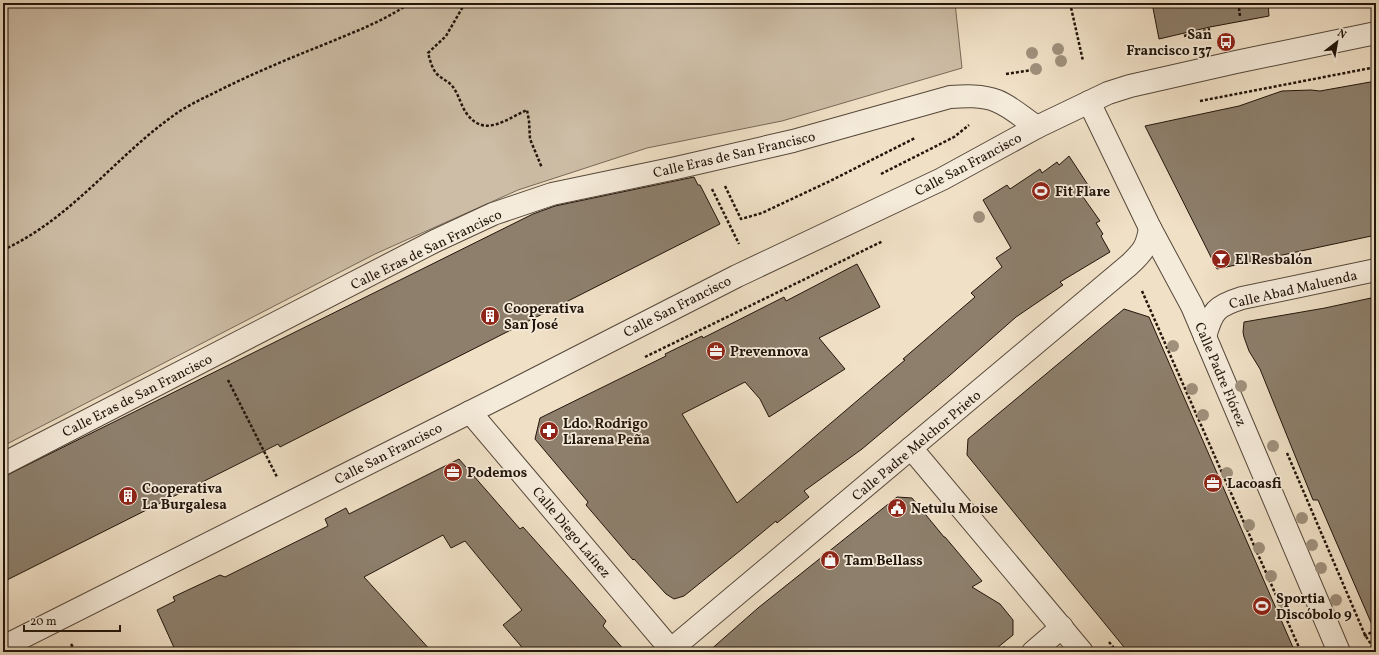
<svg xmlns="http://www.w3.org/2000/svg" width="1379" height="655" font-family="Vollkorn,serif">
  <rect width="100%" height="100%" fill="#f0e0c6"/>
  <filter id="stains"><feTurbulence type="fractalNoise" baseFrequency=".005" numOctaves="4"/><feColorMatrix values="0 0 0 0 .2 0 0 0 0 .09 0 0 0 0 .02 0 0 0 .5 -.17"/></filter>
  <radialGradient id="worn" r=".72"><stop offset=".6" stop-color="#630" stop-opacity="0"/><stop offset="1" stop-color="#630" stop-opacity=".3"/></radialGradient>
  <path fill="#cdbda6" stroke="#786958" d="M3 3H955L962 68 782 121 647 148 518 190 375 254 3 446Z"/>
  <g fill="#8d7f6c" stroke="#22150b">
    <path d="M1152 3H1268L1269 16 1210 27 1159 39Z"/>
    <path d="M1376 81V235L1217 269 1145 126 1239 106 1282 91 1311 90 1320 91Z"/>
    <path d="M1069 156 1090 188 1081 194 1100 221 1096 223 1103 234 1101 236 1110 252 1060 282 1063 285 1016 317 949 376 862 449 804 491 809 497 777 523 776 521 741 550 684 596 674 599 666 594 634 559 633 560 586 505 588 502 535 439 540 418 666 356 665 354 702 336 703 338 784 297 786 301 857 264 880 307 819 338 845 369 769 417 760 399 745 382 682 414 737 503 905 360 903 359 975 297 971 293 1002 267 996 258 1011 248 983 200 1007 185 1010 189 1040 169 1042 173 1057 162 1059 165Z"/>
    <path d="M694 177 698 185H700L720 224 280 447 278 444 3 582V477L533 214 555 206Z"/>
    <path d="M1371 298 1376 325V634L1318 500H1313L1260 369 1249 351 1244 337 1243 332 1244 322 1325 308Z"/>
    <path d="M1124 309 1149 317 1295 652H1128L967 455 968 439Z"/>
    <path d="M459 459 520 529 523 527 574 584 606 621 603 626 626 652H526L503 625 522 610 465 541 451 548 443 535 364 577 432 652H176L157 610 175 601 173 597 220 575 225 577 328 526 325 519 346 508 349 514Z"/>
    <path d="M897 497 912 498 944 537H945L982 581 972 587 1000 604 1013 620V635L992 652H708L758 608Z"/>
  </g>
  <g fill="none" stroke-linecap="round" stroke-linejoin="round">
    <defs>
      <g id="street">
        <path d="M1089 102 1150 228 1192 306 1339 652"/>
        <path d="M1205 337C1212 311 1216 306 1242 298L1376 270"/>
        <path d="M470 412 673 652"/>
        <path d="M911 448 1082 652"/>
        <path d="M3 464 435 241 493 214 552 194 676 168 793 141 950 97C965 96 982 95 997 101 1012 107 1024 119 1037 127"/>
        <path d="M3 647 510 392 737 276 942 179 1037 127 1108 93 1130 86 1236 62 1376 33"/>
        <path d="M668 652 1129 265C1143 252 1147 247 1150 228"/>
        <path d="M1033 652 1062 627"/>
      </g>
    </defs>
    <use href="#street" stroke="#56483a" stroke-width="24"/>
    <g stroke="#22150b" stroke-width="2.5" stroke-dasharray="3 2" stroke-linecap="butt">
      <path d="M465 3 446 36 428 53C430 60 432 68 436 73 441 79 449 81 453 87 459 95 461 106 467 114 485 138 506 119 527 110L529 121 530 139 542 168"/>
      <path d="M1070 3 1083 61"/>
      <path d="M1239 8 1240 16"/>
      <path d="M1203 31 1210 29"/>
      <path d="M1184 36 1191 34"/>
      <path d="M1006 74 1032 70"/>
      <path d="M1200 101 1376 67"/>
      <path d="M881 174 954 137 969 125"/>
      <path d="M725 186 741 219 762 213 828 182 915 138"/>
      <path d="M712 189 739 244"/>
      <path d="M3 250C75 217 119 151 183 109 192 104 201 99 210 95 247 76 285 60 323 45 354 32 382 22 410 3"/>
      <path d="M1142 291 1301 652"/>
      <path d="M645 357 883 241"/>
      <path d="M228 380 277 477"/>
      <path d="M1287 453 1365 635 1376 652"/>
      <path d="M1364 636 1376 630"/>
      <path d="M1109 642 1117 652"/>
      <path d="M71 644 76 652"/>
      <path d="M1000 652 1005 647"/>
    </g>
    <use href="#street" stroke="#f5ebda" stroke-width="22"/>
  </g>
  <g fill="#a0917d">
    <circle cx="1058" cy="49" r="6"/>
    <circle cx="1032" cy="53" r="6"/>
    <circle cx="1061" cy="61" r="6"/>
    <circle cx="1036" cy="69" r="6"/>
    <circle cx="979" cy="217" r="6"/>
    <circle cx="1173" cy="346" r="6"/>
    <circle cx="1241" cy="386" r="6"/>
    <circle cx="1192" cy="389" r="6"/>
    <circle cx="1203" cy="415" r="6"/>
    <circle cx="1273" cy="446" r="6"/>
    <circle cx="1227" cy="473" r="6"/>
    <circle cx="1302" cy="518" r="6"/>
    <circle cx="1249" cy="525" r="6"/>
    <circle cx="1312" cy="545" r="6"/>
    <circle cx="1259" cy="548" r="6"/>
    <circle cx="1321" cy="568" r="6"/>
    <circle cx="1271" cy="576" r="6"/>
    <circle cx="1336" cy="600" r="6"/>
    <circle cx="1282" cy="601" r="6"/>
  </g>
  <defs>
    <symbol id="bus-disc" viewBox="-11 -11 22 22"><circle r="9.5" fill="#8f2418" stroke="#f5ebda"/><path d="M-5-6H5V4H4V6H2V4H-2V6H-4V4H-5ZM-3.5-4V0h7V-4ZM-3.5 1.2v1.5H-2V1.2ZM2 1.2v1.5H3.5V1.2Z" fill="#fff"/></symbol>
    <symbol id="stadium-disc" viewBox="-11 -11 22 22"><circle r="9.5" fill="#8f2418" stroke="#f5ebda"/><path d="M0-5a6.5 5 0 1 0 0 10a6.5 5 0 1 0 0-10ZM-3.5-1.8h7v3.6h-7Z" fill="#fff"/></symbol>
    <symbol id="bar-disc" viewBox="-11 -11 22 22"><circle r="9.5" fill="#8f2418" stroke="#f5ebda"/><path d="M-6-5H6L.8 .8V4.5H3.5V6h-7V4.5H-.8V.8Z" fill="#fff"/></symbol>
    <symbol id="building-disc" viewBox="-11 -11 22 22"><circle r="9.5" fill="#8f2418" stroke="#f5ebda"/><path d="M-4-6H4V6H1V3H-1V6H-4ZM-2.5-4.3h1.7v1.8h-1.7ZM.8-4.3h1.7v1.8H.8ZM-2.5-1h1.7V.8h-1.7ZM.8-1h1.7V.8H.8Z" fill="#fff"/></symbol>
    <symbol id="office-disc" viewBox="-11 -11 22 22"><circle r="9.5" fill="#8f2418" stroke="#f5ebda"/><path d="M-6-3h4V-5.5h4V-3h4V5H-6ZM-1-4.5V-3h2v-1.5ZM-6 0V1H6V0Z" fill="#fff"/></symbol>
    <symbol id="pharmacy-disc" viewBox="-11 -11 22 22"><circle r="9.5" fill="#8f2418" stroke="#f5ebda"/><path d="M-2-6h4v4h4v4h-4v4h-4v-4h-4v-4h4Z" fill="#fff"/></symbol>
    <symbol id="civic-disc" viewBox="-11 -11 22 22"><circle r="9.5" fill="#8f2418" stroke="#f5ebda"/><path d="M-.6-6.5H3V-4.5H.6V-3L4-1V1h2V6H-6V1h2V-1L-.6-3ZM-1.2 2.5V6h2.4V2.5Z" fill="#fff"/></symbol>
    <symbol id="shop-disc" viewBox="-11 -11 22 22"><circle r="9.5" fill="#8f2418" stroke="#f5ebda"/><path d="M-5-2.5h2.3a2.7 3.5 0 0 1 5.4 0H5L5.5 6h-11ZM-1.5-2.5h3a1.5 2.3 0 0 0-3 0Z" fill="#fff"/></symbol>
  </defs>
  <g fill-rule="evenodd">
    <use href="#bus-disc" x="1215" y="31" width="22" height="22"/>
    <use href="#stadium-disc" x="1030" y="180" width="22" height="22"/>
    <use href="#bar-disc" x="1210" y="248" width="22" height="22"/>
    <use href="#building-disc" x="479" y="305" width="22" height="22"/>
    <use href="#office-disc" x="705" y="340" width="22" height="22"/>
    <use href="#pharmacy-disc" x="538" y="420" width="22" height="22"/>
    <use href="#office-disc" x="442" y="461" width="22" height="22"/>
    <use href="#office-disc" x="1202" y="472" width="22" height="22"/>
    <use href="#building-disc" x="117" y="485" width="22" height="22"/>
    <use href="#civic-disc" x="886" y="497" width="22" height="22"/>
    <use href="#shop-disc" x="819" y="549" width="22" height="22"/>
    <use href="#stadium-disc" x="1251" y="595" width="22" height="22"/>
  </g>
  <g text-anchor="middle" stroke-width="3.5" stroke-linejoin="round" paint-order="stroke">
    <g font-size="14" font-weight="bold" fill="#22150b" stroke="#f5ebda" text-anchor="start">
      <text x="1212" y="39" text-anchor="end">San<tspan x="1212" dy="16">Francisco 137</tspan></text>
      <text x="1055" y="196">Fit Flare</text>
      <text x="1235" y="264">El Resbalón</text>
      <text x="504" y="313">Cooperativa<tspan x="504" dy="16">San José</tspan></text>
      <text x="730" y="356">Prevennova</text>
      <text x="563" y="428">Ldo. Rodrigo<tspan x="563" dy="16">Llarena Peña</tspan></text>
      <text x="467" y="477">Podemos</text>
      <text x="1227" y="488">Lacoasfi</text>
      <text x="142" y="493">Cooperativa<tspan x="142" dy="16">La Burgalesa</tspan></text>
      <text x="911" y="513">Netulu Moise</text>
      <text x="844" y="565">Tam Bellass</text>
      <text x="1276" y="603">Sportia<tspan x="1276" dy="16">Discóbolo 9</tspan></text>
    </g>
    <g font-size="14" fill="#22150b" stroke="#f5ebda">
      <text transform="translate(734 154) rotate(-13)" y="5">Calle Eras de San Francisco</text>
      <text transform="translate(968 164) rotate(-28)" y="5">Calle San Francisco</text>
      <text transform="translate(426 249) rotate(-26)" y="5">Calle Eras de San Francisco</text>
      <text transform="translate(1293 289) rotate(-13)" y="5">Calle Abad Maluenda</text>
      <text transform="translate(677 306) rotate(-27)" y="5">Calle San Francisco</text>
      <text transform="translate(1221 374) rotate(67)" y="5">Calle Padre Flórez</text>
      <text transform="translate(137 395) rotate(-27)" y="5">Calle Eras de San Francisco</text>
      <text transform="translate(916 445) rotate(-40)" y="5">Calle Padre Melchor Prieto</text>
      <text transform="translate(388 453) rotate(-27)" y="5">Calle San Francisco</text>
      <text transform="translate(572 532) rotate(50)" y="5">Calle Diego Laínez</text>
    </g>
  </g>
  <rect width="1379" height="655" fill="none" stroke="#f0e0c6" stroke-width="16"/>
  <rect x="4" y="4" width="1371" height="647" fill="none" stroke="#22150b" stroke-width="2"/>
  <rect x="8" y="8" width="1363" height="639" fill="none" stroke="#22150b"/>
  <g transform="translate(1337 42) rotate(31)" stroke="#f5ebda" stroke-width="3" paint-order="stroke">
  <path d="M0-3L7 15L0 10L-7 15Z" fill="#22150b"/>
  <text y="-6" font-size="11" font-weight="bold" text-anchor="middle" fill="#22150b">N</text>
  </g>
  <path d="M24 625v6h96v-6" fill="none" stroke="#22150b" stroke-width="2"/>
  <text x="30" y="625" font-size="12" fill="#22150b" stroke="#f5ebda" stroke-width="3" paint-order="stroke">20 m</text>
  <rect width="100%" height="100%" filter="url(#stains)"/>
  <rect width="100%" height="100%" fill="url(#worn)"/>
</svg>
